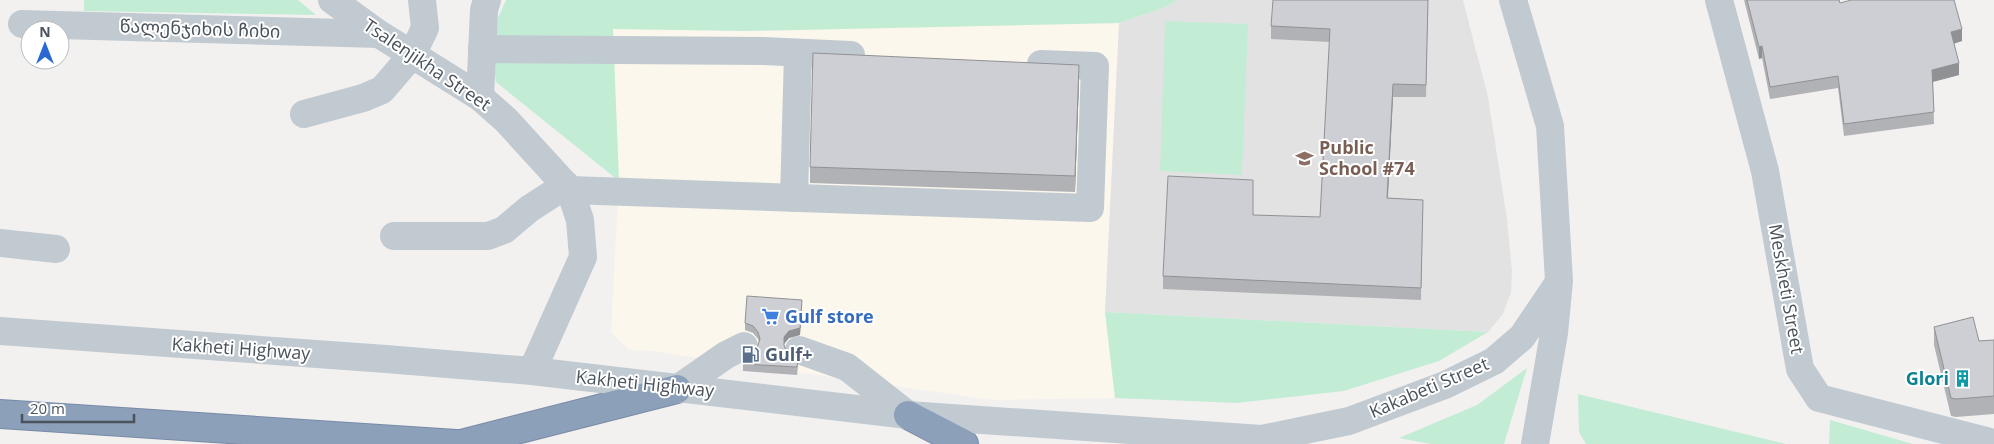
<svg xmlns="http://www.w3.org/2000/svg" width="1994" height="444" font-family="'Open Sans','Noto Sans Georgian',sans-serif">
  <rect width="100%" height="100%" fill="#f3f1f0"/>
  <path fill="#fbf7ec" d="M1119 23 1105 312 1115 398 993 400 651 351 629 350 611 332 619 181 612 29 745 31Z"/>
  <path fill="#e3e2e2" d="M1177 0H1463L1488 97 1507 219 1512 271 1511 292 1503 314 1488 332 1105 312 1119 23 1166 7Z"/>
  <g fill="#c3ecd5">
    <path d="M84 0H298L316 15 84 11Z"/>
    <path d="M506 0H1177L1166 7 1119 23 745 31 613 29 619 181 496 82 491 49 492 31Z"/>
    <path d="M1165 21 1248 24 1242 175 1160 171Z"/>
    <path d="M1105 312 1488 332 1439 361 1344 391 1237 403 1115 398Z"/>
    <path d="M1527 368 1504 444H1431L1399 438 1477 405Z"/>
    <path d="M1578 394 1786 444H1586L1579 432Z"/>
    <path d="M1830 420 1913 444H1829Z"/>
  </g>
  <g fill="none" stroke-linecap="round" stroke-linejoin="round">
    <defs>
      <g id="highway">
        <path d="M0 414 456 444"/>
        <path d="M908 415 964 444"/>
        <path d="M461 444 677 389"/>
      </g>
    </defs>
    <use href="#highway" stroke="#788ba6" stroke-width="30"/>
    <g stroke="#c2cad1" stroke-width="28">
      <path d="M332 0 379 34 480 97 506 120 570 190 580 220 583 257 532 371"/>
      <path d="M1513 0 1550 126 1559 281 1554 333 1535 444"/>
      <path d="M1719 0 1765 171 1800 369 1819 398 1994 443"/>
      <path d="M22 24 379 34"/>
      <path d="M482 49 763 51 851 55"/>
      <path d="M480 97 484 10 487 0"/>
      <path d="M304 114 363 98 382 90 412 55 425 28 422 0"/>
      <path d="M570 190 1090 208 1095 66 1041 64"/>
      <path d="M794 198 798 53"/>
      <path d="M394 236H488L504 230 529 209 566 185"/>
      <path d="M0 243 56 249"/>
      <path d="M0 331 386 359 532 371 908 415 1262 439 1288 444"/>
      <path d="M799 350 847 367 908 415"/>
      <path d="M677 389 726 355 744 346"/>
      <path d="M1266 438 1349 421 1445 385 1494 361 1522 337 1557 285"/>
    </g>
    <use href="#highway" stroke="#8da0ba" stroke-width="28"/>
  </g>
  <g fill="#b1b2b6">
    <path d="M1428 0 1426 97H1393L1388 198 1423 200 1421 300 1163 289V276L1320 217 1330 42 1271 39V26Z"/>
    <path d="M1744 0H1839L1840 3 1962 41 1954 44 1959 75 1933 82 1934 124 1844 136 1838 88 1770 99 1762 58 1759 59Z"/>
    <path d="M1079 81 1075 192 810 183V167Z"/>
    <path d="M802 307 800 335 789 338 784 344V346L787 353 798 366 797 375 743 371V357L757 348 759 342 758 339 753 333 745 330V323Z"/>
    <path d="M1934 327 1979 341 1994 340V414L1956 417 1951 416 1934 345Z"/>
  </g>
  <g fill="#909194">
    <path d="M1962 29V41L1951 44V32Z"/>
    <path d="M1762 46V58L1759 59V47Z"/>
    <path d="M1959 63V75L1932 82V70Z"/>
    <path d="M1079 65V81L1075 192V176Z"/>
    <path d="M1393 84V97L1387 210V198Z"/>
    <path d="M802 300 800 335 789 338 784 344V352V337Z"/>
  </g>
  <g fill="#cecfd4" stroke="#909194">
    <path d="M1273 0H1428L1426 85 1393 84 1387 198 1423 200 1421 288 1163 276 1168 176 1253 180V215L1320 217 1330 29 1271 26Z"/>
    <path d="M1747 0H1839L1840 3 1851 0H1954L1962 29 1951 32 1959 63 1932 70 1934 112 1844 124 1838 76 1770 87 1762 46 1759 47Z"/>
    <path d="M813 53 1079 65 1075 176 810 167Z"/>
    <path d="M747 296 802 300 800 328 789 331 784 337V345L787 353 798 359 797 367 743 364V357L757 348 760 339 758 332 753 326 745 323Z"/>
    <path d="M1973 317 1979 341 1994 340V396L1956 399 1951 398 1934 327Z"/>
  </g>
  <defs>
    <symbol id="school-bare" viewBox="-9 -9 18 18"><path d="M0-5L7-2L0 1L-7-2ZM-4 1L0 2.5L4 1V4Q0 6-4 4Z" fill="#8d6e63" stroke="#fff" stroke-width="2.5" paint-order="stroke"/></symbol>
    <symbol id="supermarket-bare" viewBox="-9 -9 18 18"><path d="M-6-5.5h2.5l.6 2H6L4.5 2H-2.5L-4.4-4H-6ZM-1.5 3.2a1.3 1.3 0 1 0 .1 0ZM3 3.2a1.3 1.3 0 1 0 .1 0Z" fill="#3f7fe0" stroke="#fff" stroke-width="2.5" paint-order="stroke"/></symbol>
    <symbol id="fuel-bare" viewBox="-9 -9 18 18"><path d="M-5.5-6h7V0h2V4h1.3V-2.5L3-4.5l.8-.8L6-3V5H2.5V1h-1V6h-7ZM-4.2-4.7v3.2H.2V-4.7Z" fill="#5c6f8a" stroke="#fff" stroke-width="2.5" paint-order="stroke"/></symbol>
    <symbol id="building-bare" viewBox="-9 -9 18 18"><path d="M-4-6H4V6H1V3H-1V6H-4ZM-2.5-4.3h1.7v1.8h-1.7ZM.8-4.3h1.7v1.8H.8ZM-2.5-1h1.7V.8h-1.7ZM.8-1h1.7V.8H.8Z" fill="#0f9aa8" stroke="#fff" stroke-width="2.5" paint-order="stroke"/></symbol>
  </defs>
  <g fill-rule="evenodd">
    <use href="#school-bare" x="1292" y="146" width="25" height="25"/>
    <use href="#supermarket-bare" x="758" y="304" width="25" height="25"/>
    <use href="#fuel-bare" x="738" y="342" width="25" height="25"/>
    <use href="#building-bare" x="1950" y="366" width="25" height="25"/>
  </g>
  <g text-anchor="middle" stroke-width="4" stroke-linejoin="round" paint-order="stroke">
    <g font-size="18" fill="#4a525c" stroke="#fff">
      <text transform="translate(200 29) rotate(2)" y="6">წალენჯიხის ჩიხი</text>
      <text transform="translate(427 65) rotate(34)" y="6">Tsalenjikha Street</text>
      <text transform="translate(1786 289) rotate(80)" y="6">Meskheti Street</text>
      <text transform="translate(241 349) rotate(4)" y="6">Kakheti Highway</text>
      <text transform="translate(645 384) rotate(6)" y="6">Kakheti Highway</text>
      <text transform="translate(1429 388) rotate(-23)" y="6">Kakabeti Street</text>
    </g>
    <g font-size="18" font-weight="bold" fill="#785e54" stroke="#fff" text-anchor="start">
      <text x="1319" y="154">Public<tspan x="1319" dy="21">School #74</tspan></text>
    </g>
    <g font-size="18" font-weight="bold" fill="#366cbe" stroke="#fff" text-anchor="start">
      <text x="785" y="323">Gulf store</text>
    </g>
    <g font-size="18" font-weight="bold" fill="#4e5e75" stroke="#fff" text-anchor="start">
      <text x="765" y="361">Gulf+</text>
    </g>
    <g font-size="18" font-weight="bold" fill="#0d838f" stroke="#fff" text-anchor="end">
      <text x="1949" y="385">Glori</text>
    </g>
  </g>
  <g transform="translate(45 45)"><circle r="24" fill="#ffffff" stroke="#b7babe"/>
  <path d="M0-4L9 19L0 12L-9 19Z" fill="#2a69d3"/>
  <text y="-8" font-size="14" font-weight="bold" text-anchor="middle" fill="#4a525c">N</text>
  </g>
  <path d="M22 414v8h112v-8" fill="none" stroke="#4a525c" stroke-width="2.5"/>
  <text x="30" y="414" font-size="15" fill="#4a525c" stroke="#ffffff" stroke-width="4" paint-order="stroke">20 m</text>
</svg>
